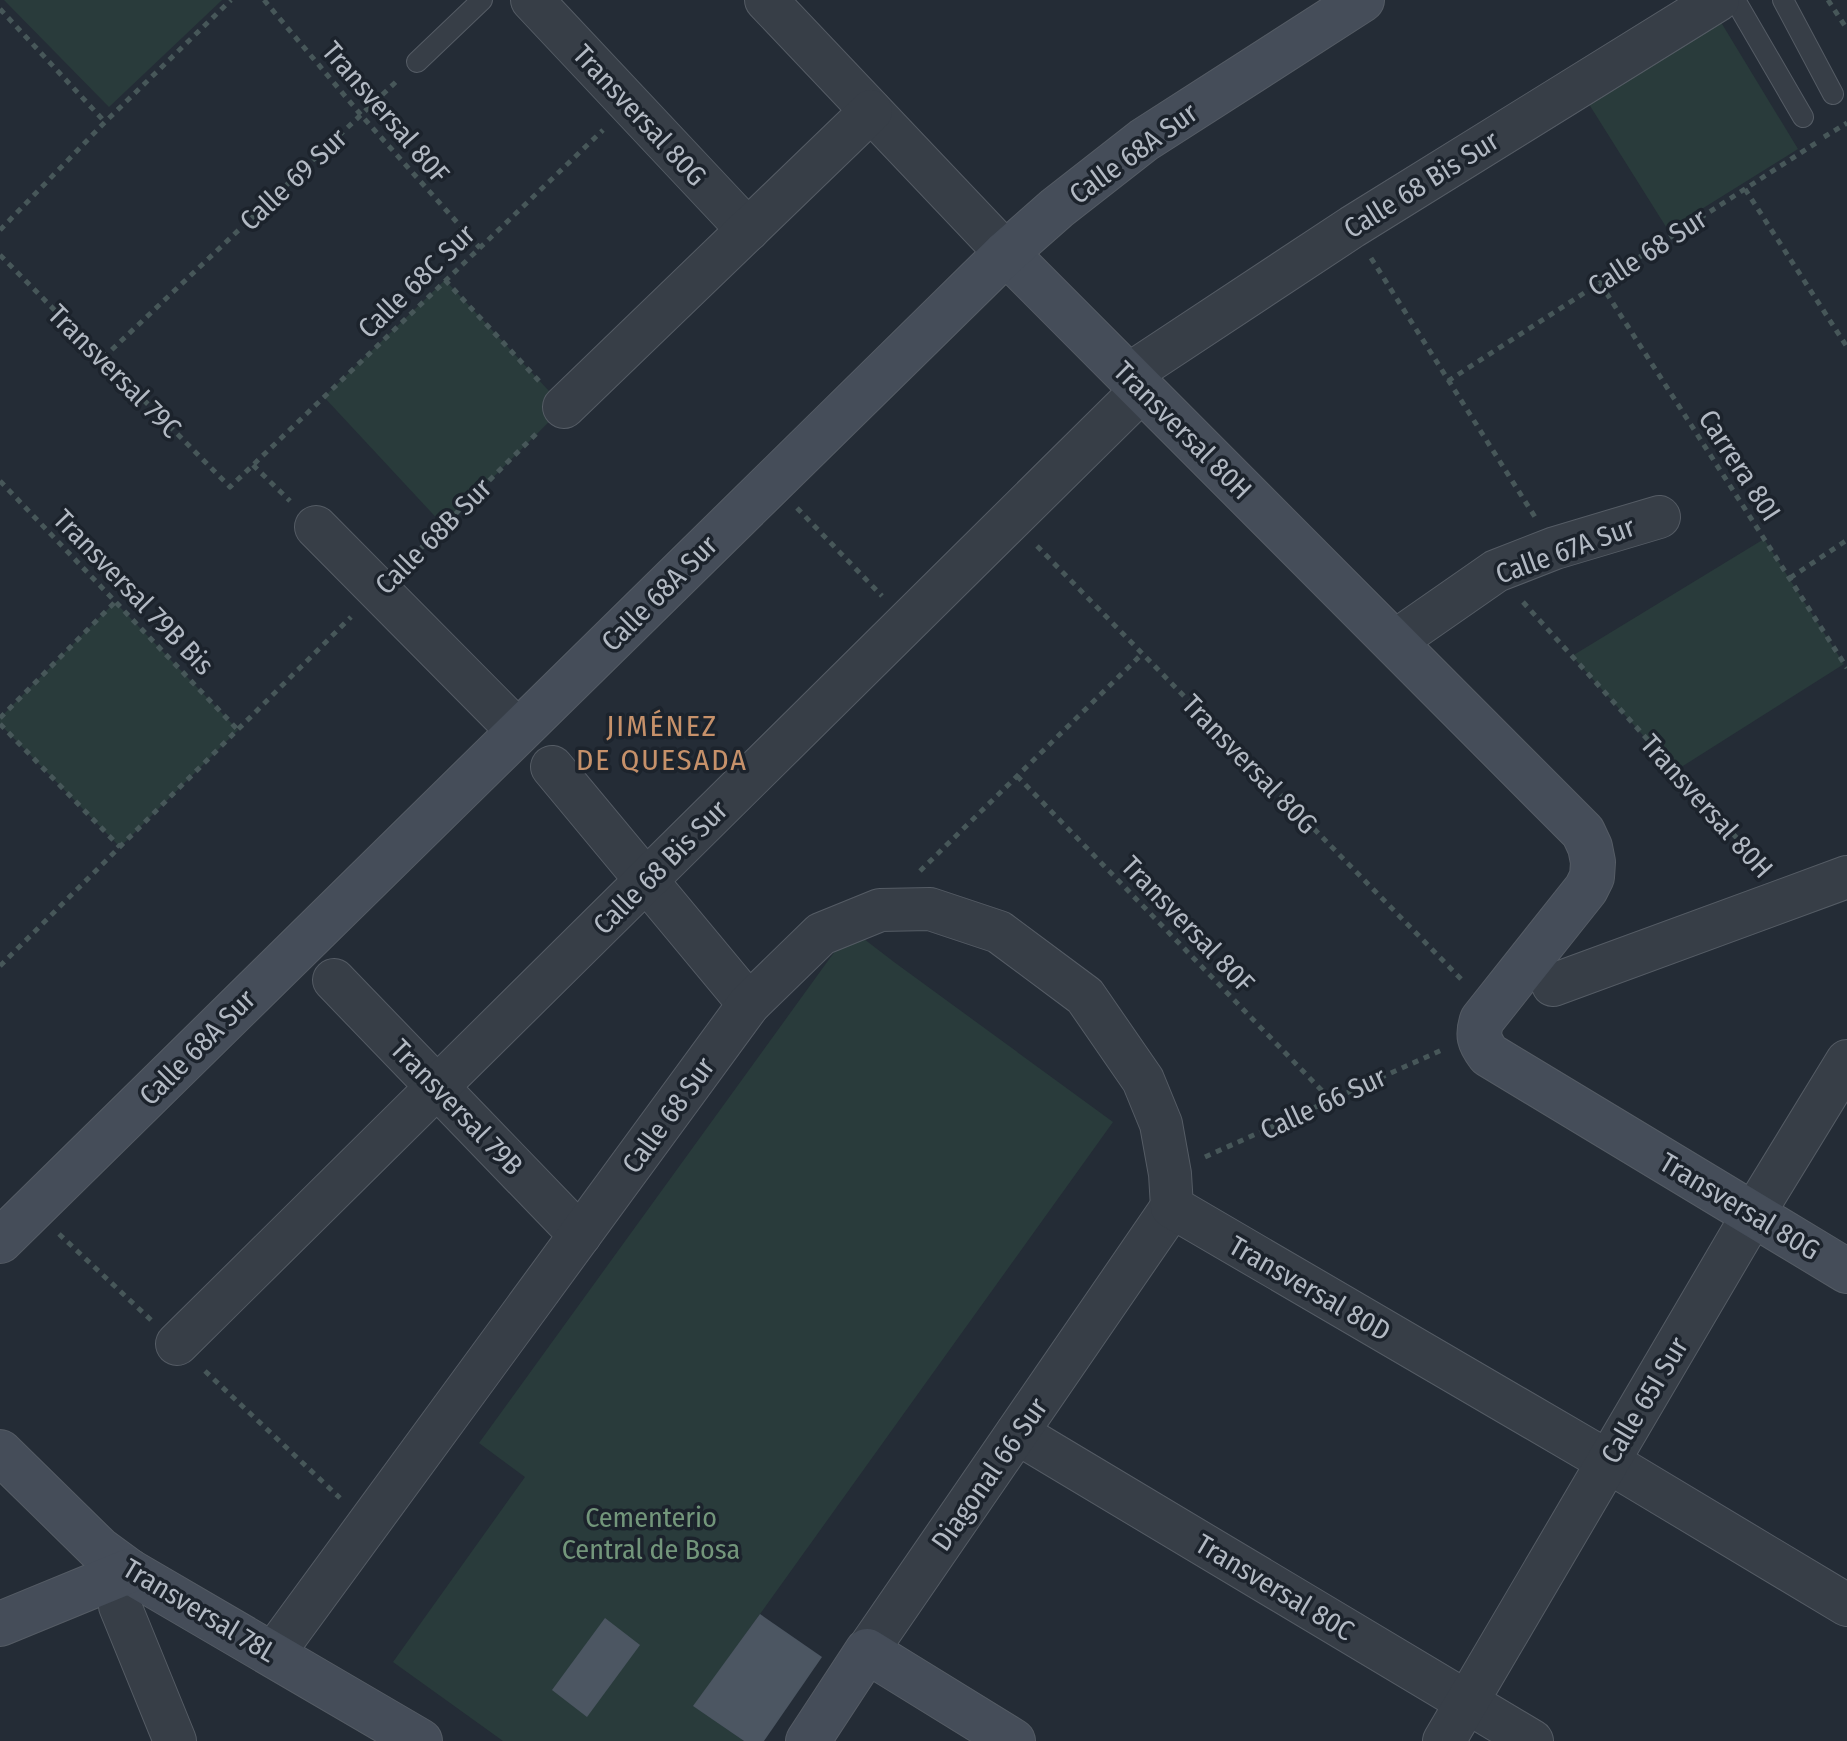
<svg xmlns="http://www.w3.org/2000/svg" width="1847" height="1741" font-family="'Fira Sans Condensed',sans-serif">
  <rect width="100%" height="100%" fill="#242c36"/>
  <g fill="#293b3b">
    <path d="M4 0H222L109 107Z"/>
    <path d="M1719 19 1798 149 1668 230 1587 101Z"/>
    <path d="M445 280 564 407 444 526 324 397Z"/>
    <path d="M1764 539 1844 664 1675 771 1572 656Z"/>
    <path d="M115 602 238 730 120 847 0 724V718Z"/>
    <path d="M851 929 894 962 1113 1122 694 1706 744 1741H503L393 1662 525 1477 479 1443Z"/>
  </g>
  <g fill="#4c5662">
    <path d="M760 1614 822 1657 764 1741H744L693 1706Z"/>
    <path d="M605 1618 640 1645 587 1717 552 1690Z"/>
  </g>
  <g fill="none" stroke-linecap="round" stroke-linejoin="round">
    <defs>
      <g id="lane">
        <path d="M1735 0 1803 117"/>
        <path d="M1783 0 1833 94"/>
        <path d="M417 62 482 0"/>
      </g>
      <g id="street">
        <path d="M532 0 748 230"/>
        <path d="M766 0 1006 253"/>
        <path d="M1128 375 1352 227 1718 0"/>
        <path d="M564 407 871 111"/>
        <path d="M316 527 518 731"/>
        <path d="M1394 642 1496 571 1555 548 1659 517"/>
        <path d="M552 767 749 1004"/>
        <path d="M334 980 580 1235"/>
        <path d="M1553 985 1847 877"/>
        <path d="M177 1344 1143 389"/>
        <path d="M1017 1433 1532 1741"/>
        <path d="M129 1571 119 1588 120 1606 175 1741"/>
        <path d="M867 1651 1172 1207"/>
        <path d="M273 1654 749 1004 821 934 880 910 930 909 999 932 1085 996 1143 1080 1161 1124 1170 1174 1172 1207 1607 1461 1847 1605"/>
        <path d="M1444 1741 1754 1213 1847 1061"/>
      </g>
      <g id="secondary">
        <path d="M1006 253 1583 832 1590 847 1593 862 1592 877 1586 889 1482 1020C1477 1035 1479 1042 1489 1055L1847 1271"/>
        <path d="M0 1241 1006 253 1057 208 1144 140 1362 0"/>
        <path d="M0 1452 99 1549 129 1571 420 1741"/>
        <path d="M0 1624 129 1571"/>
        <path d="M808 1741 867 1651 1013 1741"/>
      </g>
    </defs>
    <use href="#lane" stroke="#555c65" stroke-width="22"/>
    <use href="#street" stroke="#555c65" stroke-width="44"/>
    <use href="#secondary" stroke="#555c65" stroke-width="46"/>
    <g stroke="#475759" stroke-width="5" stroke-dasharray="6 6" stroke-linecap="butt">
      <path d="M264 0 361 115 480 248"/>
      <path d="M1828 0 1847 29"/>
      <path d="M0 9 105 122"/>
      <path d="M1824 137 1847 123"/>
      <path d="M1745 189 1847 347"/>
      <path d="M0 230 105 122 231 0"/>
      <path d="M0 255 230 487 603 130"/>
      <path d="M1371 258 1535 517"/>
      <path d="M445 280 539 381"/>
      <path d="M1600 283 1847 668"/>
      <path d="M103 358 399 79"/>
      <path d="M1448 381 1816 143"/>
      <path d="M253 465 290 501"/>
      <path d="M0 481 238 730"/>
      <path d="M797 508 882 596"/>
      <path d="M1037 546 1464 982"/>
      <path d="M404 565 539 431"/>
      <path d="M1790 578 1847 540"/>
      <path d="M1523 602 1763 867"/>
      <path d="M0 718 115 602"/>
      <path d="M0 724 120 847"/>
      <path d="M1017 776 1330 1099"/>
      <path d="M920 871 1142 654"/>
      <path d="M0 966 351 617"/>
      <path d="M1205 1157 1444 1049"/>
      <path d="M59 1234 151 1320"/>
      <path d="M205 1371 340 1498"/>
    </g>
    <use href="#lane" stroke="#373e47" stroke-width="20"/>
    <use href="#street" stroke="#373e47" stroke-width="42"/>
    <use href="#secondary" stroke="#454d59" stroke-width="44"/>
  </g>
  <g text-anchor="middle" stroke-width="7" stroke-linejoin="round" paint-order="stroke">
    <g font-size="28" fill="#b2b9c3" stroke="#1c232c">
      <text transform="translate(386 112) rotate(49)" y="10">Transversal 80F</text>
      <text transform="translate(640 115) rotate(47)" y="10">Transversal 80G</text>
      <text transform="translate(1133 153) rotate(-36)" y="10">Calle 68A Sur</text>
      <text transform="translate(293 179) rotate(-43)" y="10">Calle 69 Sur</text>
      <text transform="translate(1421 184) rotate(-32)" y="10">Calle 68 Bis Sur</text>
      <text transform="translate(1647 252) rotate(-33)" y="10">Calle 68 Sur</text>
      <text transform="translate(416 281) rotate(-44)" y="10">Calle 68C Sur</text>
      <text transform="translate(115 371) rotate(45)" y="10">Transversal 79C</text>
      <text transform="translate(1183 430) rotate(45)" y="10">Transversal 80H</text>
      <text transform="translate(1740 465) rotate(57)" y="10">Carrera 80I</text>
      <text transform="translate(433 536) rotate(-45)" y="10">Calle 68B Sur</text>
      <text transform="translate(1565 550) rotate(-20)" y="10">Calle 67A Sur</text>
      <text transform="translate(134 592) rotate(46)" y="10">Transversal 79B Bis</text>
      <text transform="translate(659 593) rotate(-45)" y="10">Calle 68A Sur</text>
      <text transform="translate(1250 764) rotate(46)" y="10">Transversal 80G</text>
      <text transform="translate(1707 806) rotate(48)" y="10">Transversal 80H</text>
      <text transform="translate(660 867) rotate(-45)" y="10">Calle 68 Bis Sur</text>
      <text transform="translate(1188 924) rotate(46)" y="10">Transversal 80F</text>
      <text transform="translate(197 1047) rotate(-45)" y="10">Calle 68A Sur</text>
      <text transform="translate(1323 1103) rotate(-25)" y="10">Calle 66 Sur</text>
      <text transform="translate(457 1107) rotate(46)" y="10">Transversal 79B</text>
      <text transform="translate(668 1115) rotate(-54)" y="10">Calle 68 Sur</text>
      <text transform="translate(1740 1206) rotate(31)" y="10">Transversal 80G</text>
      <text transform="translate(1310 1288) rotate(30)" y="10">Transversal 80D</text>
      <text transform="translate(1644 1400) rotate(-59)" y="10">Calle 65I Sur</text>
      <text transform="translate(989 1474) rotate(-55)" y="10">Diagonal 66 Sur</text>
      <text transform="translate(1275 1587) rotate(31)" y="10">Transversal 80C</text>
      <text transform="translate(200 1610) rotate(31)" y="10">Transversal 78L</text>
    </g>
    <g font-size="28" fill="#73967b" stroke="#1c232c">
      <text x="651" y="1527">Cementerio<tspan x="651" dy="32">Central de Bosa</tspan></text>
    </g>
    <g font-size="30" letter-spacing="2" fill="#c6916a" stroke="#1c232c">
      <text x="662" y="736">JIMÉNEZ<tspan x="662" dy="34">DE QUESADA</tspan></text>
    </g>
  </g>
</svg>
